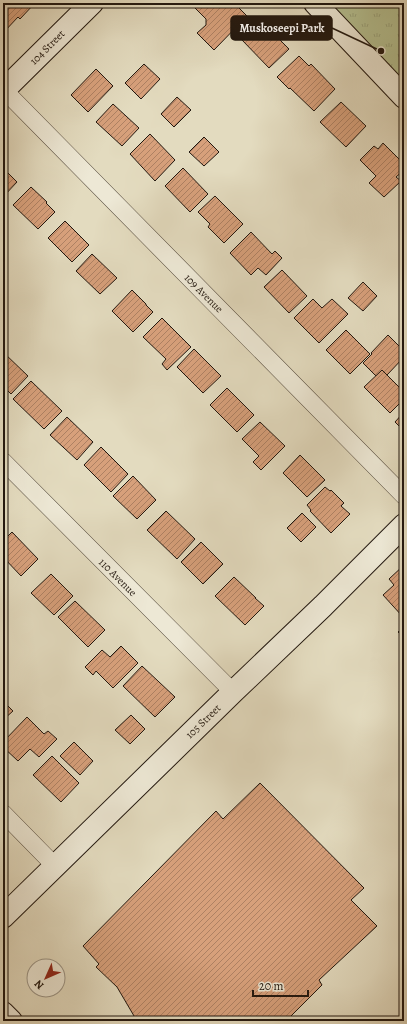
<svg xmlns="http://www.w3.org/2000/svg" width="407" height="1024" font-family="Alegreya,serif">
  <defs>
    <pattern id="park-tufts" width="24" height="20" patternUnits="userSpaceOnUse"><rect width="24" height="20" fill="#b5c091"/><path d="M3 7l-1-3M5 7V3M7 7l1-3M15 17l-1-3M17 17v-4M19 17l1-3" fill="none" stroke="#9ba47c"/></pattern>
    <pattern id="building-hatch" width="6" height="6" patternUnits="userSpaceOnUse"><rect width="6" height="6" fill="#d7a07b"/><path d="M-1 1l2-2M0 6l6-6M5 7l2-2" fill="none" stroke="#ae8163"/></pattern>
  </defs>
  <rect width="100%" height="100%" fill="#e3dbbf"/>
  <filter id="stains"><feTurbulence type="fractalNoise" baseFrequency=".005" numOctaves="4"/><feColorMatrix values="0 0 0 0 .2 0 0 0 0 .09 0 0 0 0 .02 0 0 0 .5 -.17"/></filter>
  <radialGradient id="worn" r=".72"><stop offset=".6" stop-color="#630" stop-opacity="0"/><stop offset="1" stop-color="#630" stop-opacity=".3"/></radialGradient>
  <path fill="url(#park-tufts)" stroke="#6b6c50" d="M312 3H404V99Z"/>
  <g fill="url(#building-hatch)" stroke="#21170f">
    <path d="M3 3H35L20 19 18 17 3 33Z"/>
    <path d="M190 3H224L225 5 227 3H234L247 16 214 50 197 33 206 25V19Z"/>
    <path d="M261 21 289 49 269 68 242 40Z"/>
    <path d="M299 56 309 66 311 64 335 89 314 111 290 88 289 89 277 77Z"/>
    <path d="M144 64 160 79 141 99 125 83Z"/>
    <path d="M96 69 113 86 88 112 71 95Z"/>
    <path d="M177 97 191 110 174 127 161 114Z"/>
    <path d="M341 102 366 126 346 147 320 122Z"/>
    <path d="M113 104 139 128 122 146 96 122Z"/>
    <path d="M150 134 175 160 155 181 130 154Z"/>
    <path d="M204 137 219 152 204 166 189 152Z"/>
    <path d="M383 143 404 164V170L396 177 401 181 384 197 369 183 376 176 360 160 374 146 378 149Z"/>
    <path d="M3 168 17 182 3 197Z"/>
    <path d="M183 168 208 194 190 212 165 186Z"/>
    <path d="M31 187 47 202 46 203 55 212 38 229 13 205Z"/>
    <path d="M215 196 243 224 224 243 208 227 210 224 198 212Z"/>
    <path d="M65 221 89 245 72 262 48 238Z"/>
    <path d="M251 232 272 254 275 251 282 258 266 275 258 268 251 275 230 253Z"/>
    <path d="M92 254 117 278 100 294 76 271Z"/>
    <path d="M282 270 307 296 289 313 264 287Z"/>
    <path d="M363 282 377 296 363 311 348 298Z"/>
    <path d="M132 290 146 304V305L153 312 133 332 112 311Z"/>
    <path d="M313 299 322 308 332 299 348 314 319 343 294 318Z"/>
    <path d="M162 318 191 347 167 370 162 364 166 359 143 337Z"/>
    <path d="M346 330 370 354 350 374 326 350Z"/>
    <path d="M388 335 404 351V357L387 375 382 370 376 376 363 363 372 354 371 353Z"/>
    <path d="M194 349 221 376 203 393 177 367Z"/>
    <path d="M3 352 28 376 11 394 3 386Z"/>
    <path d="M382 370 404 392V399L390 413 364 387Z"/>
    <path d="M31 381 62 411 44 429 13 399Z"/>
    <path d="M227 388 254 415 237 432 210 405Z"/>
    <path d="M404 412V431L395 422Z"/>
    <path d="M67 417 93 442 77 460 50 435Z"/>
    <path d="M260 422 285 446 261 470 253 462 259 456 242 439Z"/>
    <path d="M101 447 128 474 111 492 84 465Z"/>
    <path d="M300 455 325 480 307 497 283 473Z"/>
    <path d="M133 476 156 500 137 519 113 496Z"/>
    <path d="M325 487 330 491 331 490 344 503 341 506 350 514 331 533 310 511 311 510 307 505Z"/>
    <path d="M166 511 195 539 177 559 147 530Z"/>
    <path d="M302 513 316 527 301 542 287 528Z"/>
    <path d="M12 532 38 559 21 576 3 557V541Z"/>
    <path d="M201 542 223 564 203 584 181 562Z"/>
    <path d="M404 565V616L403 617 383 595 394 585 389 579Z"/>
    <path d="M51 574 73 596 54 615 31 593Z"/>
    <path d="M234 577 256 598H255L264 606 245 625 215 596Z"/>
    <path d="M75 601 105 630 88 647 58 617Z"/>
    <path d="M404 626V638L398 632Z"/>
    <path d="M121 646 138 663 113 688 96 671 93 675 85 667 102 650 110 657Z"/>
    <path d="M142 666 175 697 155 717 123 686Z"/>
    <path d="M3 701 13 711 3 720Z"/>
    <path d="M131 715 145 729 130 744 115 730Z"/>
    <path d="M27 717 44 734 48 731 57 739 39 757 30 749 18 761 3 747V742Z"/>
    <path d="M74 742 93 761 80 775 60 756Z"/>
    <path d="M52 756 79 783 61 802 33 775Z"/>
    <path d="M260 783 364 888 351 900 377 926 319 980 322 985 290 1017 294 1021H137L117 987 96 967 99 964 83 946 216 811 223 819Z"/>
  </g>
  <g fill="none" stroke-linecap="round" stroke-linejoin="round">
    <defs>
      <g id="street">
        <path d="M4 90 404 496"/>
        <path d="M3 461 233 692"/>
        <path d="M3 813 55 866"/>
      </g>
      <g id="secondary">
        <path d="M315 3 404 97"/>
        <path d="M3 91 92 3"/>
        <path d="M3 917 233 692 323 606 404 525"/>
        <path d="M3 1013 11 1021"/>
      </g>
    </defs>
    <use href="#street" stroke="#52483b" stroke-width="18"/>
    <use href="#secondary" stroke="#21170f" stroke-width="24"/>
    <use href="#street" stroke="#ede8d5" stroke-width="17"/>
    <use href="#secondary" stroke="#ede8d5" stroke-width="22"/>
  </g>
  <g text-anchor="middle" stroke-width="3.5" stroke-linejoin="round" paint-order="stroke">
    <g font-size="11" fill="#21170f" stroke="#ede8d5">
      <text transform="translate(47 47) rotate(-45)" y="4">104 Street</text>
      <text transform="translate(204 293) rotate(45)" y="4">109 Avenue</text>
      <text transform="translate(118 577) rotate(45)" y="4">110 Avenue</text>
      <text transform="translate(203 721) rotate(-44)" y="4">105 Street</text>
    </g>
  </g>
  <path fill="none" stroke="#21170f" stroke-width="1.5" d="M381 51L332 28"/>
  <circle fill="#21170f" stroke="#ede8d5" stroke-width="1.5" cx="381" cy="51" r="4"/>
  <rect fill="#21170f" stroke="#21170f" stroke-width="1.5" x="231" y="16" width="101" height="24" rx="4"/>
  <g font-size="12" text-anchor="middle" font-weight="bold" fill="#fff">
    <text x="282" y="32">Muskoseepi Park</text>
  </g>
  <rect width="407" height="1024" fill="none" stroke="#e3dbbf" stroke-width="16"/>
  <rect x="4" y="4" width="399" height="1016" fill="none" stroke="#21170f" stroke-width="2"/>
  <rect x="8" y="8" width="391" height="1008" fill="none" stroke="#21170f"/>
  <g transform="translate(46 978) rotate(225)"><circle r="19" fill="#ede8d5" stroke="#9b9486"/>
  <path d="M0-3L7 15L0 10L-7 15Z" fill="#8f2418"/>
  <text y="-6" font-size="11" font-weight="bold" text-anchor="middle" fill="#21170f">N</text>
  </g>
  <path d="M253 990v6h55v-6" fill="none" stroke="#21170f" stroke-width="2"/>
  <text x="259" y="990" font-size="12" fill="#21170f" stroke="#ede8d5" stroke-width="3" paint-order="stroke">20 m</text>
  <rect width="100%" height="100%" filter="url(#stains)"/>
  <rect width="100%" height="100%" fill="url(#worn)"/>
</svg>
